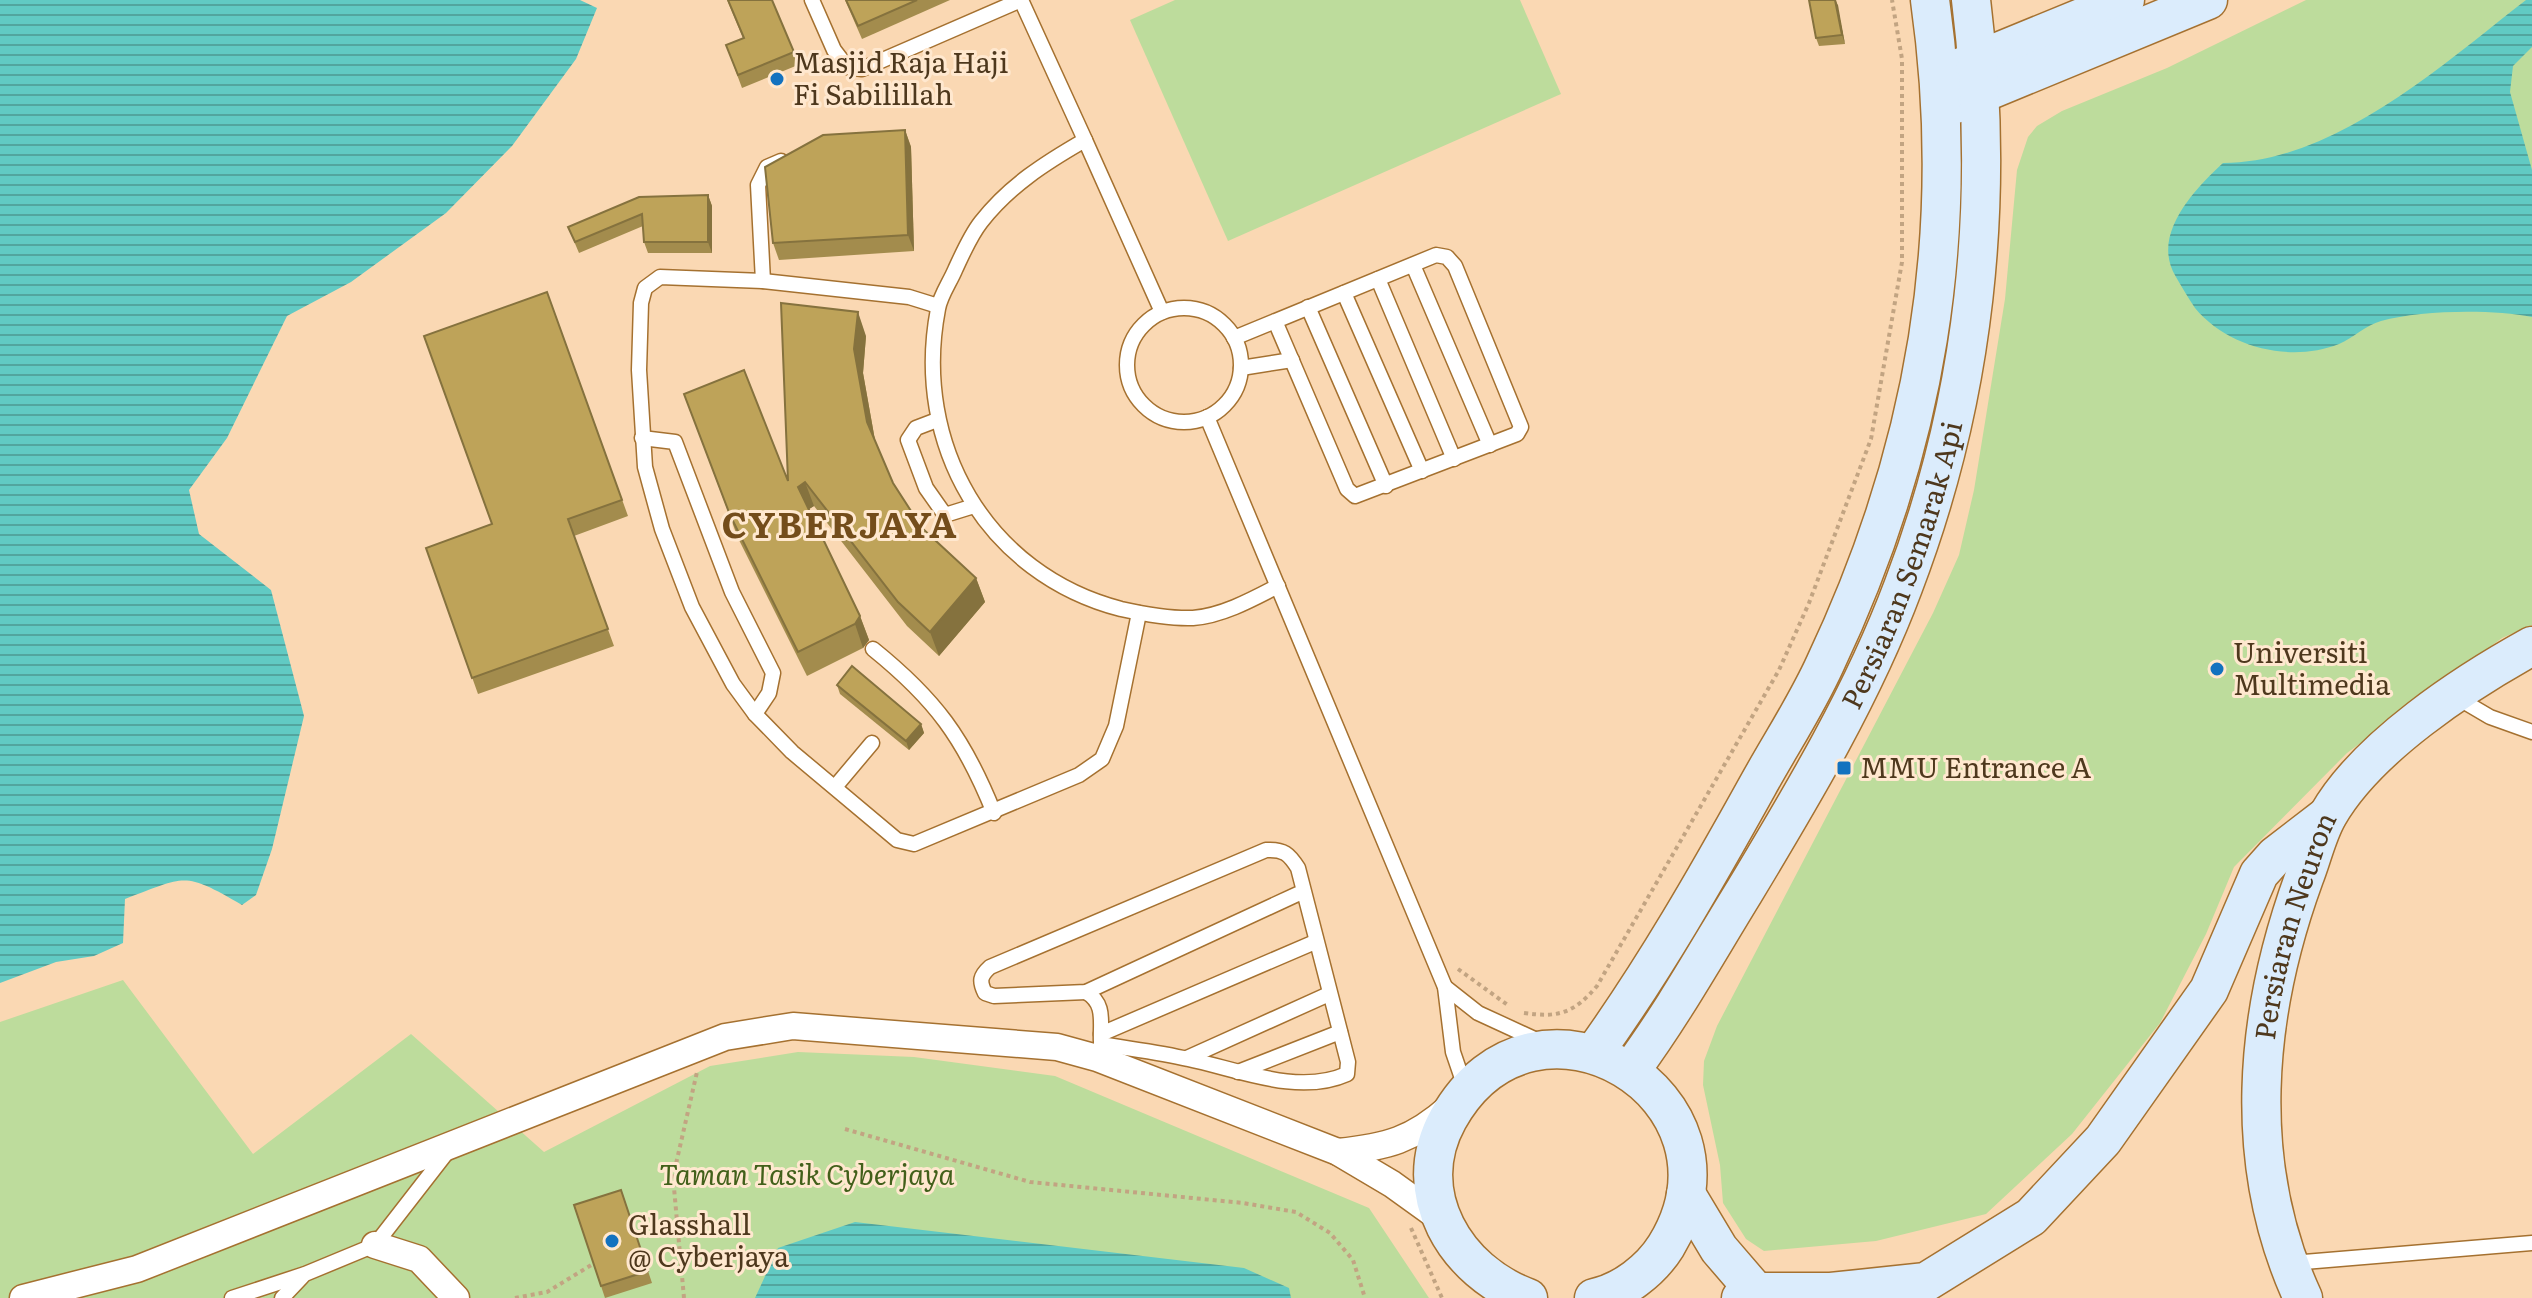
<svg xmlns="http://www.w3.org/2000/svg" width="2532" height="1298" font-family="Literata,serif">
  <defs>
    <pattern id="water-rules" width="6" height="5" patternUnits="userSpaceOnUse" patternTransform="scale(2)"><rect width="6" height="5" fill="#61cac3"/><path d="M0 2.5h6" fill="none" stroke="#52a59e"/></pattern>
  </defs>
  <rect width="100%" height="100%" fill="#fad8b3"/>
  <g fill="#bddc9c">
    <path d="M1175 0H1520L1561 94 1228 241 1130 20Z"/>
    <path d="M2306 0H2532V625L2502 638 2347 753 2234 867 2206 934 2160 1023 2072 1134 1986 1214 1876 1241 1764 1251 1746 1239 1723 1203 1720 1165 1703 1085 1704 1061 1717 1026 1933 613 1959 555 1974 490 2005 299 2017 170 2028 137 2037 126 2062 111 2167 68Z"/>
    <path d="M123 980 253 1154 411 1034 544 1152 710 1066 798 1052 914 1057 1055 1076 1369 1208 1429 1298H0V1022Z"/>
  </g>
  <g fill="url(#water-rules)">
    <path d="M0 0H580L597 8 576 59 512 146 446 213 351 282 287 316 227 438 189 490 199 534 271 590 304 716 272 849 256 895 242 905C183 871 187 876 125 899L123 943 94 956 56 962 0 983Z"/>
    <path d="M2526 0H2532V47L2513 66 2510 92 2532 170V317C2492 309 2421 310 2381 321 2366 325 2353 338 2339 344 2291 363 2228 348 2195 308 2188 298 2182 287 2176 277 2150 235 2195 189 2223 163 2334 163 2442 65 2526 0Z"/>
    <path d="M855 1222 1244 1268 1289 1288 1291 1298H755L778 1248Z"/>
  </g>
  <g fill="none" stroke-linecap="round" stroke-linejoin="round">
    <defs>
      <g id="lane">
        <path d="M812 0 834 50 847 67 862 69 1021 0"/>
        <path d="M1021 0 1085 140"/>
        <path d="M1413 265 1490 445"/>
        <path d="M1378 279 1454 459"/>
        <path d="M763 281 758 185 767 167 781 161"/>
        <path d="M1344 293 1422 471"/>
        <path d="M938 306 909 297 763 281 660 277 645 288 641 303 639 370 645 467 662 529 692 607 733 684 755 714 792 752 897 840 914 844 1079 775 1102 759 1116 726 1139 613"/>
        <path d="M1308 307 1386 486"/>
        <circle cx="1184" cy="365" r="57"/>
        <path d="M1162 312 1085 140C1045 163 1009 186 981 222 970 236 962 255 955 270 950 282 940 296 938 309 912 444 986 574 1121 609 1144 614 1169 619 1193 618 1222 616 1253 599 1278 586"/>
        <path d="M1234 338 1436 255 1447 257 1455 266 1521 427 1517 434 1355 496 1347 489 1275 321"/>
        <path d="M1241 368 1292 360"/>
        <path d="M1207 417 1445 987 1453 1052 1466 1090"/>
        <path d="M937 420 916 428 908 440 926 488 945 515 974 506"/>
        <path d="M642 438 675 442 732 592 773 673 769 693 755 714"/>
        <path d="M873 649C935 699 964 738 994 813"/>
        <path d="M2456 697 2490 717 2532 732"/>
        <path d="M835 787 872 743"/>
        <path d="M1445 987 1478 1013 1541 1042"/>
        <path d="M1086 992C1106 1004 1100 1022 1101 1042"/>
        <path d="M1101 1034 1315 942"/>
        <path d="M1101 1044C1130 1049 1159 1052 1188 1059 1237 1069 1298 1096 1347 1074L1348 1062 1298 868C1289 854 1284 849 1266 850L990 967C980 976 979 981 985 993L994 996 1086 992 1302 892"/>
        <path d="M1187 1058 1329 994"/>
        <path d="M1238 1072 1340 1032"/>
        <path d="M2292 1263 2532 1243"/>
        <path d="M232 1298 305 1274 375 1245 448 1151"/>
        <path d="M282 1298 302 1277"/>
      </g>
      <g id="street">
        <path d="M1338 1152C1387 1147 1413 1140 1450 1107"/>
        <path d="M375 1245 419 1259 456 1298"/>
        <path d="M23 1298 137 1269 725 1037 793 1026 1057 1047 1097 1058 1338 1152 1392 1184 1442 1220"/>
      </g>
      <g id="secondary">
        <path d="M1954 70 2125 0"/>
        <path d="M1956 104 2208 0"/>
        <path d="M1594 1053C1655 968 1707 877 1758 785 1780 745 1806 706 1825 664 1926 451 1963 233 1930 0"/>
        <path id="s1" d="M1631 1070C1673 1013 1707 952 1744 892 1803 794 1863 694 1903 587 1975 399 1996 200 1971 0"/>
        <path d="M1686 1194 1719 1249 1756 1292"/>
        <path d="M1528 1298C1456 1272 1407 1193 1448 1119 1535 963 1757 1097 1666 1246 1651 1270 1623 1292 1594 1298"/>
        <path d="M1741 1298 1756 1292H1831L1926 1282 2031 1217 2103 1140 2209 990 2259 874 2275 856 2327 816"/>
        <path id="s2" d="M2303 1298C2241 1164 2254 1015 2304 878 2312 858 2317 834 2328 815 2367 747 2465 683 2532 646"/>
      </g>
    </defs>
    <use href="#lane" stroke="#a57130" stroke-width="17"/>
    <use href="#street" stroke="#a57130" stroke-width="29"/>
    <use href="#secondary" stroke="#a57130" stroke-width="41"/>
    <g stroke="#c2a482" stroke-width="4" stroke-dasharray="4 4" stroke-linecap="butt">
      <path d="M1458 969 1509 1006"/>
      <path d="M1524 1013C1559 1018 1574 1013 1597 986L1779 670 1809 603 1871 439 1902 262V59L1892 0"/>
      <path d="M845 1129 1030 1182 1243 1203 1296 1212 1330 1233 1353 1260 1365 1298"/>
      <path d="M1411 1228 1442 1298"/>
      <path d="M515 1298 547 1292 593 1264"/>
      <path d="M684 1298 673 1177 697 1072"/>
    </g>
    <use href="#lane" stroke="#fff" stroke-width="14"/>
    <use href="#street" stroke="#fff" stroke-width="26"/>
    <use href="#secondary" stroke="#dbecfc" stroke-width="38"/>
  </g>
  <g fill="#a38c4d">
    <path d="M727 0H772L798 65 742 88 726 45 743 38Z"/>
    <path d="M845 0H950L862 39Z"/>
    <path d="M1809 0H1836L1845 44 1819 46 1816 38Z"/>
    <path d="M905 130 911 147 914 251 779 260 773 243Z"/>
    <path d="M708 195 712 206V253H648L644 242 643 226 579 253 568 227Z"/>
    <path d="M547 292 628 516 574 536 614 646 478 694 426 548 492 524Z"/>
    <path d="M866 336 863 373 875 440 893 483 922 528 976 578 985 602 939 656 907 626 814 506 809 509 860 616 869 640 863 648 807 676 738 538 684 394 788 481Z"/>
    <path d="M837 685 921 724 924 733 909 750 840 694Z"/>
    <path d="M621 1190 652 1283 605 1298 574 1205Z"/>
  </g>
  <g fill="#85723e">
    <path d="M1835 0 1838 5 1845 44 1842 35Z"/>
    <path d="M905 130 911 147 914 251 908 235Z"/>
    <path d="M708 195 712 206V253L708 242Z"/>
    <path d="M858 312 866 336 863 373 876 446 867 422 854 349Z"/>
    <path d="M805 482 814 506 806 511 798 487Z"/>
    <path d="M976 578 985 602 939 656 930 632Z"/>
    <path d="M860 616 869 640 863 648 855 624Z"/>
    <path d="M921 724 924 733 909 750 906 741Z"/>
  </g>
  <g fill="#bea359" stroke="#85723e" stroke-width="2">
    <path d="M728 0H772L794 52 738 75 726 45 744 38Z"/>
    <path d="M846 0H917L858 26Z"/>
    <path d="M1809 0H1835L1842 35 1816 38Z"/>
    <path d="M905 130 908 235 773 243 765 167 823 135Z"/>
    <path d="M708 195V242H644L642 214 575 242 568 227 639 197Z"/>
    <path d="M547 292 622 500 568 519 608 629 472 678 426 548 492 524 424 336Z"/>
    <path d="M781 303 858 312 854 349 867 422 893 483 922 528 976 578 930 632 898 602 805 482 798 487 860 616 855 624 798 652 730 515 684 394 744 370 788 481Z"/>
    <path d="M852 666 921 724 906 741 837 685Z"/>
    <path d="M621 1190 648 1271 601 1286 574 1205Z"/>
  </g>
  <g fill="#1372bf" stroke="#ffe8cf" stroke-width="3">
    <circle cx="777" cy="79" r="8"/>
    <circle cx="2217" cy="669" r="8"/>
    <rect x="1836" y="760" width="16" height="16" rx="4"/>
    <circle cx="612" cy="1241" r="8"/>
  </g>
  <g text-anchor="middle" stroke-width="6" stroke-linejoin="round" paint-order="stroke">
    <g font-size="28" fill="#4e381d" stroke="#ffe8cf" text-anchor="start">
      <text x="793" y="73">Masjid Raja Haji<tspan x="793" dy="32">Fi Sabilillah</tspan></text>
      <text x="2233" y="663">Universiti<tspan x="2233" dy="32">Multimedia</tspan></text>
      <text x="1860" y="778">MMU Entrance A</text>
      <text x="628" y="1235">Glasshall<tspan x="628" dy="32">@ Cyberjaya</tspan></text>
    </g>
    <g font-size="28" fill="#4e381d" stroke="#ffe8cf">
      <text dy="10" stroke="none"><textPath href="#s1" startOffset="576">Persiaran Semarak Api</textPath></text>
      <text dy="10" stroke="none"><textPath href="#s2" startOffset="382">Persiaran Neuron</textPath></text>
    </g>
    <g font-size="28" font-style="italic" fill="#42601a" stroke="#ffe8cf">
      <text x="807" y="1185">Taman Tasik Cyberjaya</text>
    </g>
    <g font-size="36" font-weight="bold" letter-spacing="2" fill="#744d1b" stroke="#ffe8cf">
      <text x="840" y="538">CYBERJAYA</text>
    </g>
  </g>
</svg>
